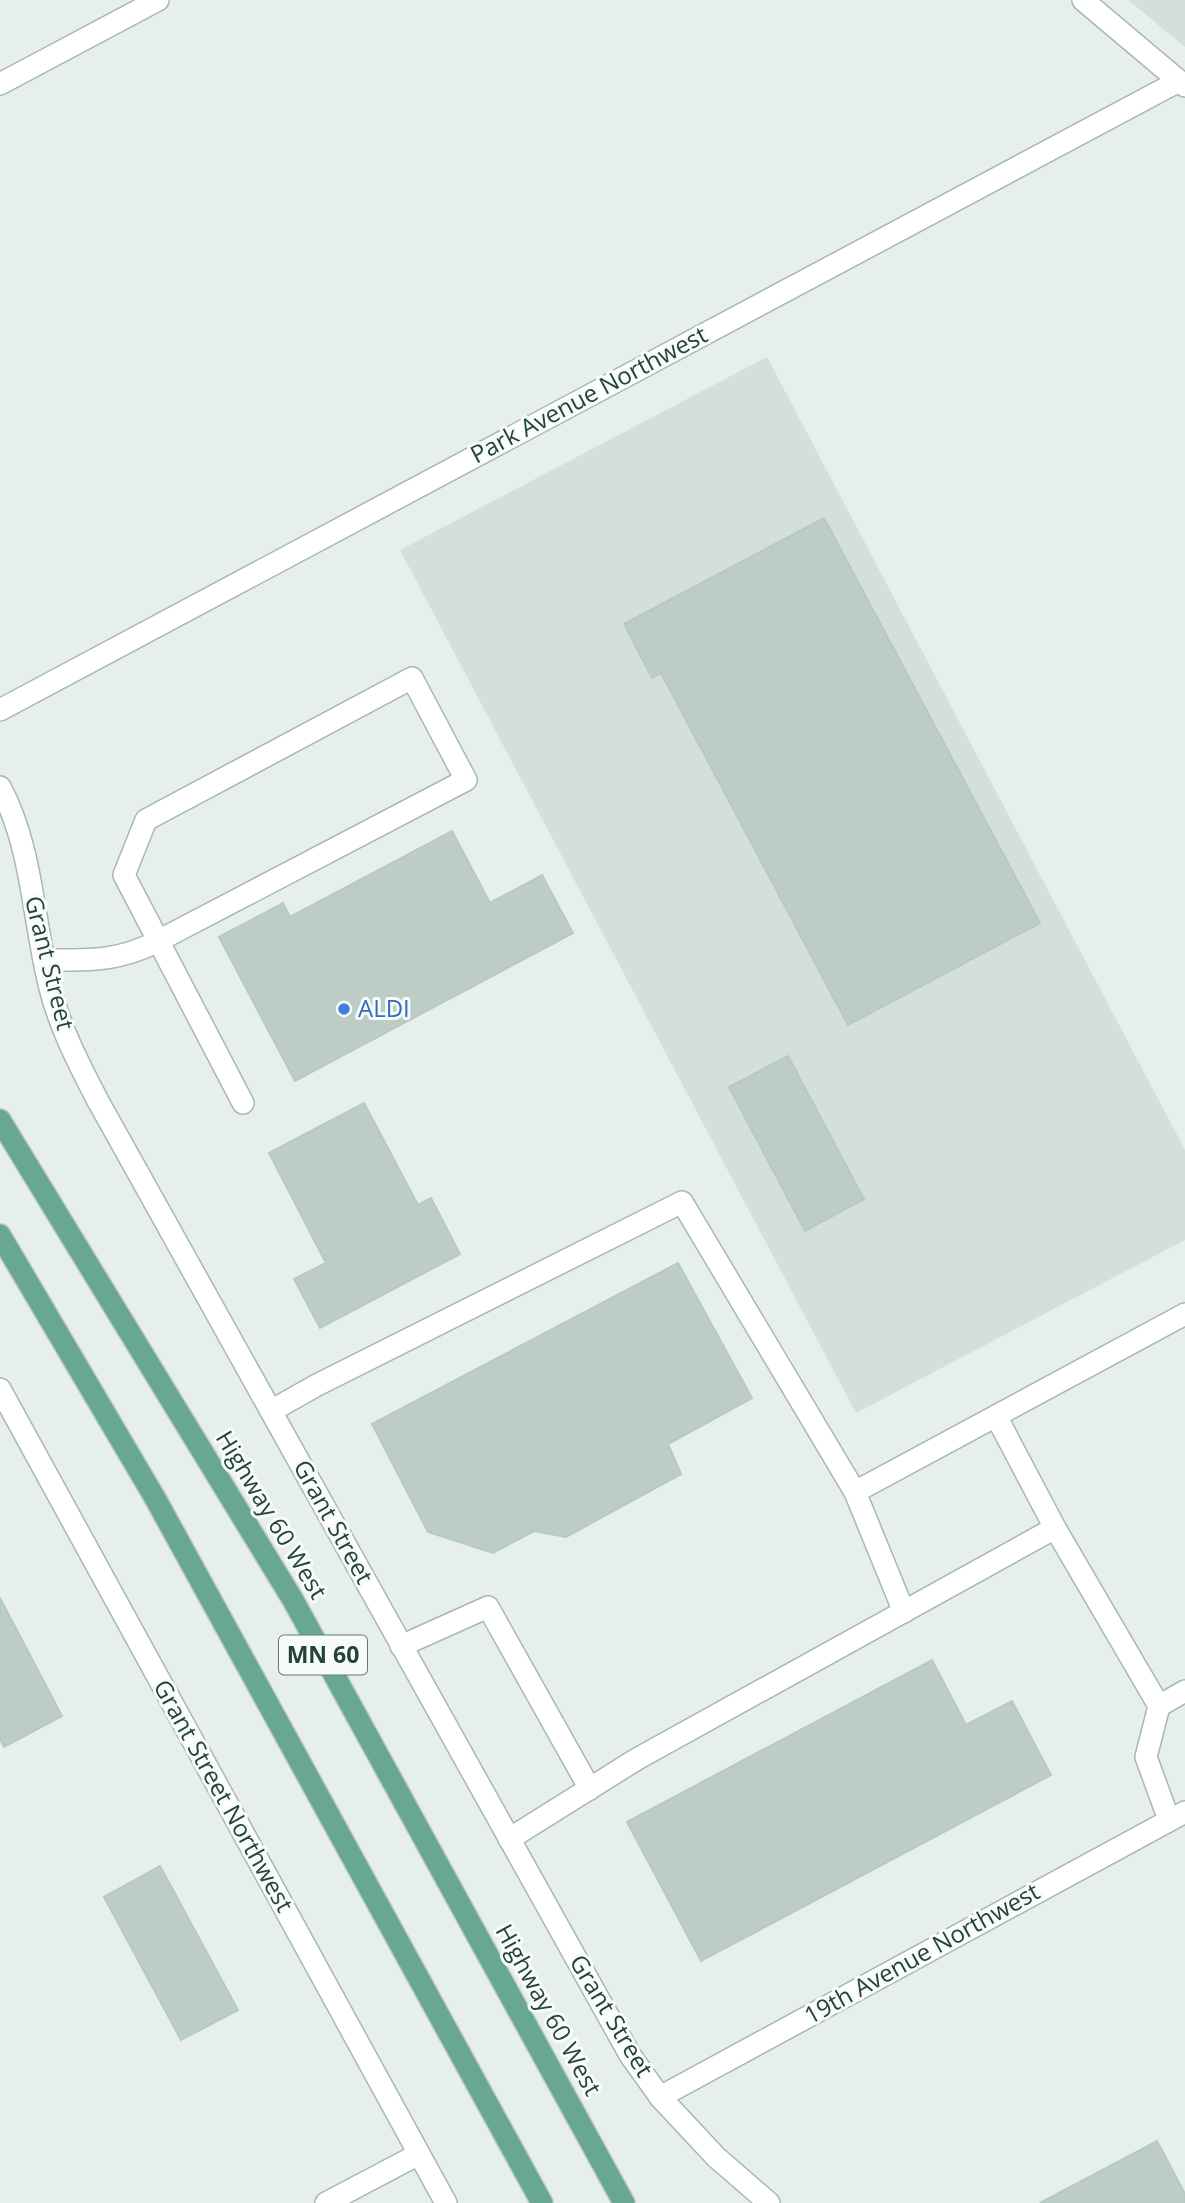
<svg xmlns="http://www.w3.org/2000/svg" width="1185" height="2203" font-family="'Open Sans',sans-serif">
  <rect width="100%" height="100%" fill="#e6efea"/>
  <g fill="#d4dfd9">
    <path d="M1128 0H1185V47Z"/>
    <path d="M767 357 1185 1150V1240L856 1413 400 550Z"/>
  </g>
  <g fill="#bdcdc6" stroke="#b7cac1" stroke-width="2">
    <path d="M824 518 1040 923 848 1025 661 673 652 678 624 624Z"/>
    <path d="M452 831 490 903 542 875 573 933 295 1081 219 937 283 903 290 917Z"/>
    <path d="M788 1056 864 1199 805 1231 729 1087Z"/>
    <path d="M364 1103 418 1205 431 1198 460 1254 320 1328 294 1279 326 1263 269 1153Z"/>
    <path d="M678 1263 752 1398 668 1444 681 1474 566 1537 534 1531 493 1553 428 1532 372 1424Z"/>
    <path d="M0 1598 62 1716 4 1747 0 1739Z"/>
    <path d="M932 1660 966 1725 1012 1701 1051 1775 701 1961 627 1822Z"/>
    <path d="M160 1866 238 2010 181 2040 104 1897Z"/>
    <path d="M1157 2141 1185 2194V2203H1040Z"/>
  </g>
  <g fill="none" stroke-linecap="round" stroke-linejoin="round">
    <defs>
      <g id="minor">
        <path d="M1083 0 1185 86"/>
        <path d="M0 84 158 0"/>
        <path d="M0 710 1179 81"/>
        <path d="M0 787C33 848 33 922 50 988 60 1028 79 1064 98 1101L630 2055 660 2097 716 2157 769 2203"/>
        <path d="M44 960C88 960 118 962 158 941L466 780 412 678 146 820 124 875 243 1103"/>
        <path d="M0 1389 446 2203"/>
        <path d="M271 1411 317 1385 682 1202 855 1492 1185 1314"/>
        <path d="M996 1416 1055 1528"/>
        <path d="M855 1492 904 1612"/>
        <path d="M401 1646 488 1607 590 1789"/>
        <path d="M1159 1706 1146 1757 1169 1820"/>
        <path d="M509 1839 637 1759 1055 1528 1159 1706 1185 1691"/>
        <path d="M660 2097 1185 1812"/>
        <path d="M326 2203 419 2154"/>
      </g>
      <g id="major">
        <path d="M0 1120 293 1600 624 2203"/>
        <path d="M0 1235 155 1498 542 2203"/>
      </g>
    </defs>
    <use href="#minor" stroke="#a8b8b1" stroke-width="24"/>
    <use href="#major" stroke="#c1cac8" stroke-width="24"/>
    <use href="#minor" stroke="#fff" stroke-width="21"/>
    <use href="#major" stroke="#68a794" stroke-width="21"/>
  </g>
  <circle fill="#3f7fe0" stroke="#f7fbf9" stroke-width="2.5" cx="344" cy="1009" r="7"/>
  <g text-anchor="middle" stroke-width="6" stroke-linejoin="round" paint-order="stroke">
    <rect fill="#f7fbf9" stroke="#637a73" stroke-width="2" x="279" y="1635.5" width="88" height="39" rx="5"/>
    <g font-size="23" font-weight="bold" fill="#234339">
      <text x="323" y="1663">MN 60</text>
    </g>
    <g font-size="24" fill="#234339" stroke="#f7fbf9">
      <text transform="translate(589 395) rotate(-28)" y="8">Park Avenue Northwest</text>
      <text transform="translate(49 963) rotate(76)" y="8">Grant Street</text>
      <text transform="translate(271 1515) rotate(59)" y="8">Highway 60 West</text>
      <text transform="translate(333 1522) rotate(61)" y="8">Grant Street</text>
      <text transform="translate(223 1796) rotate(61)" y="8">Grant Street Northwest</text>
      <text transform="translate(922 1954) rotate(-29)" y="8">19th Avenue Northwest</text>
      <text transform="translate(548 2010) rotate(61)" y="8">Highway 60 West</text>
      <text transform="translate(611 2016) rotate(59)" y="8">Grant Street</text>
    </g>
    <g font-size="24" fill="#366cbe" stroke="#f7fbf9" text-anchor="start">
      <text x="358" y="1017">ALDI</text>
    </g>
  </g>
</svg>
